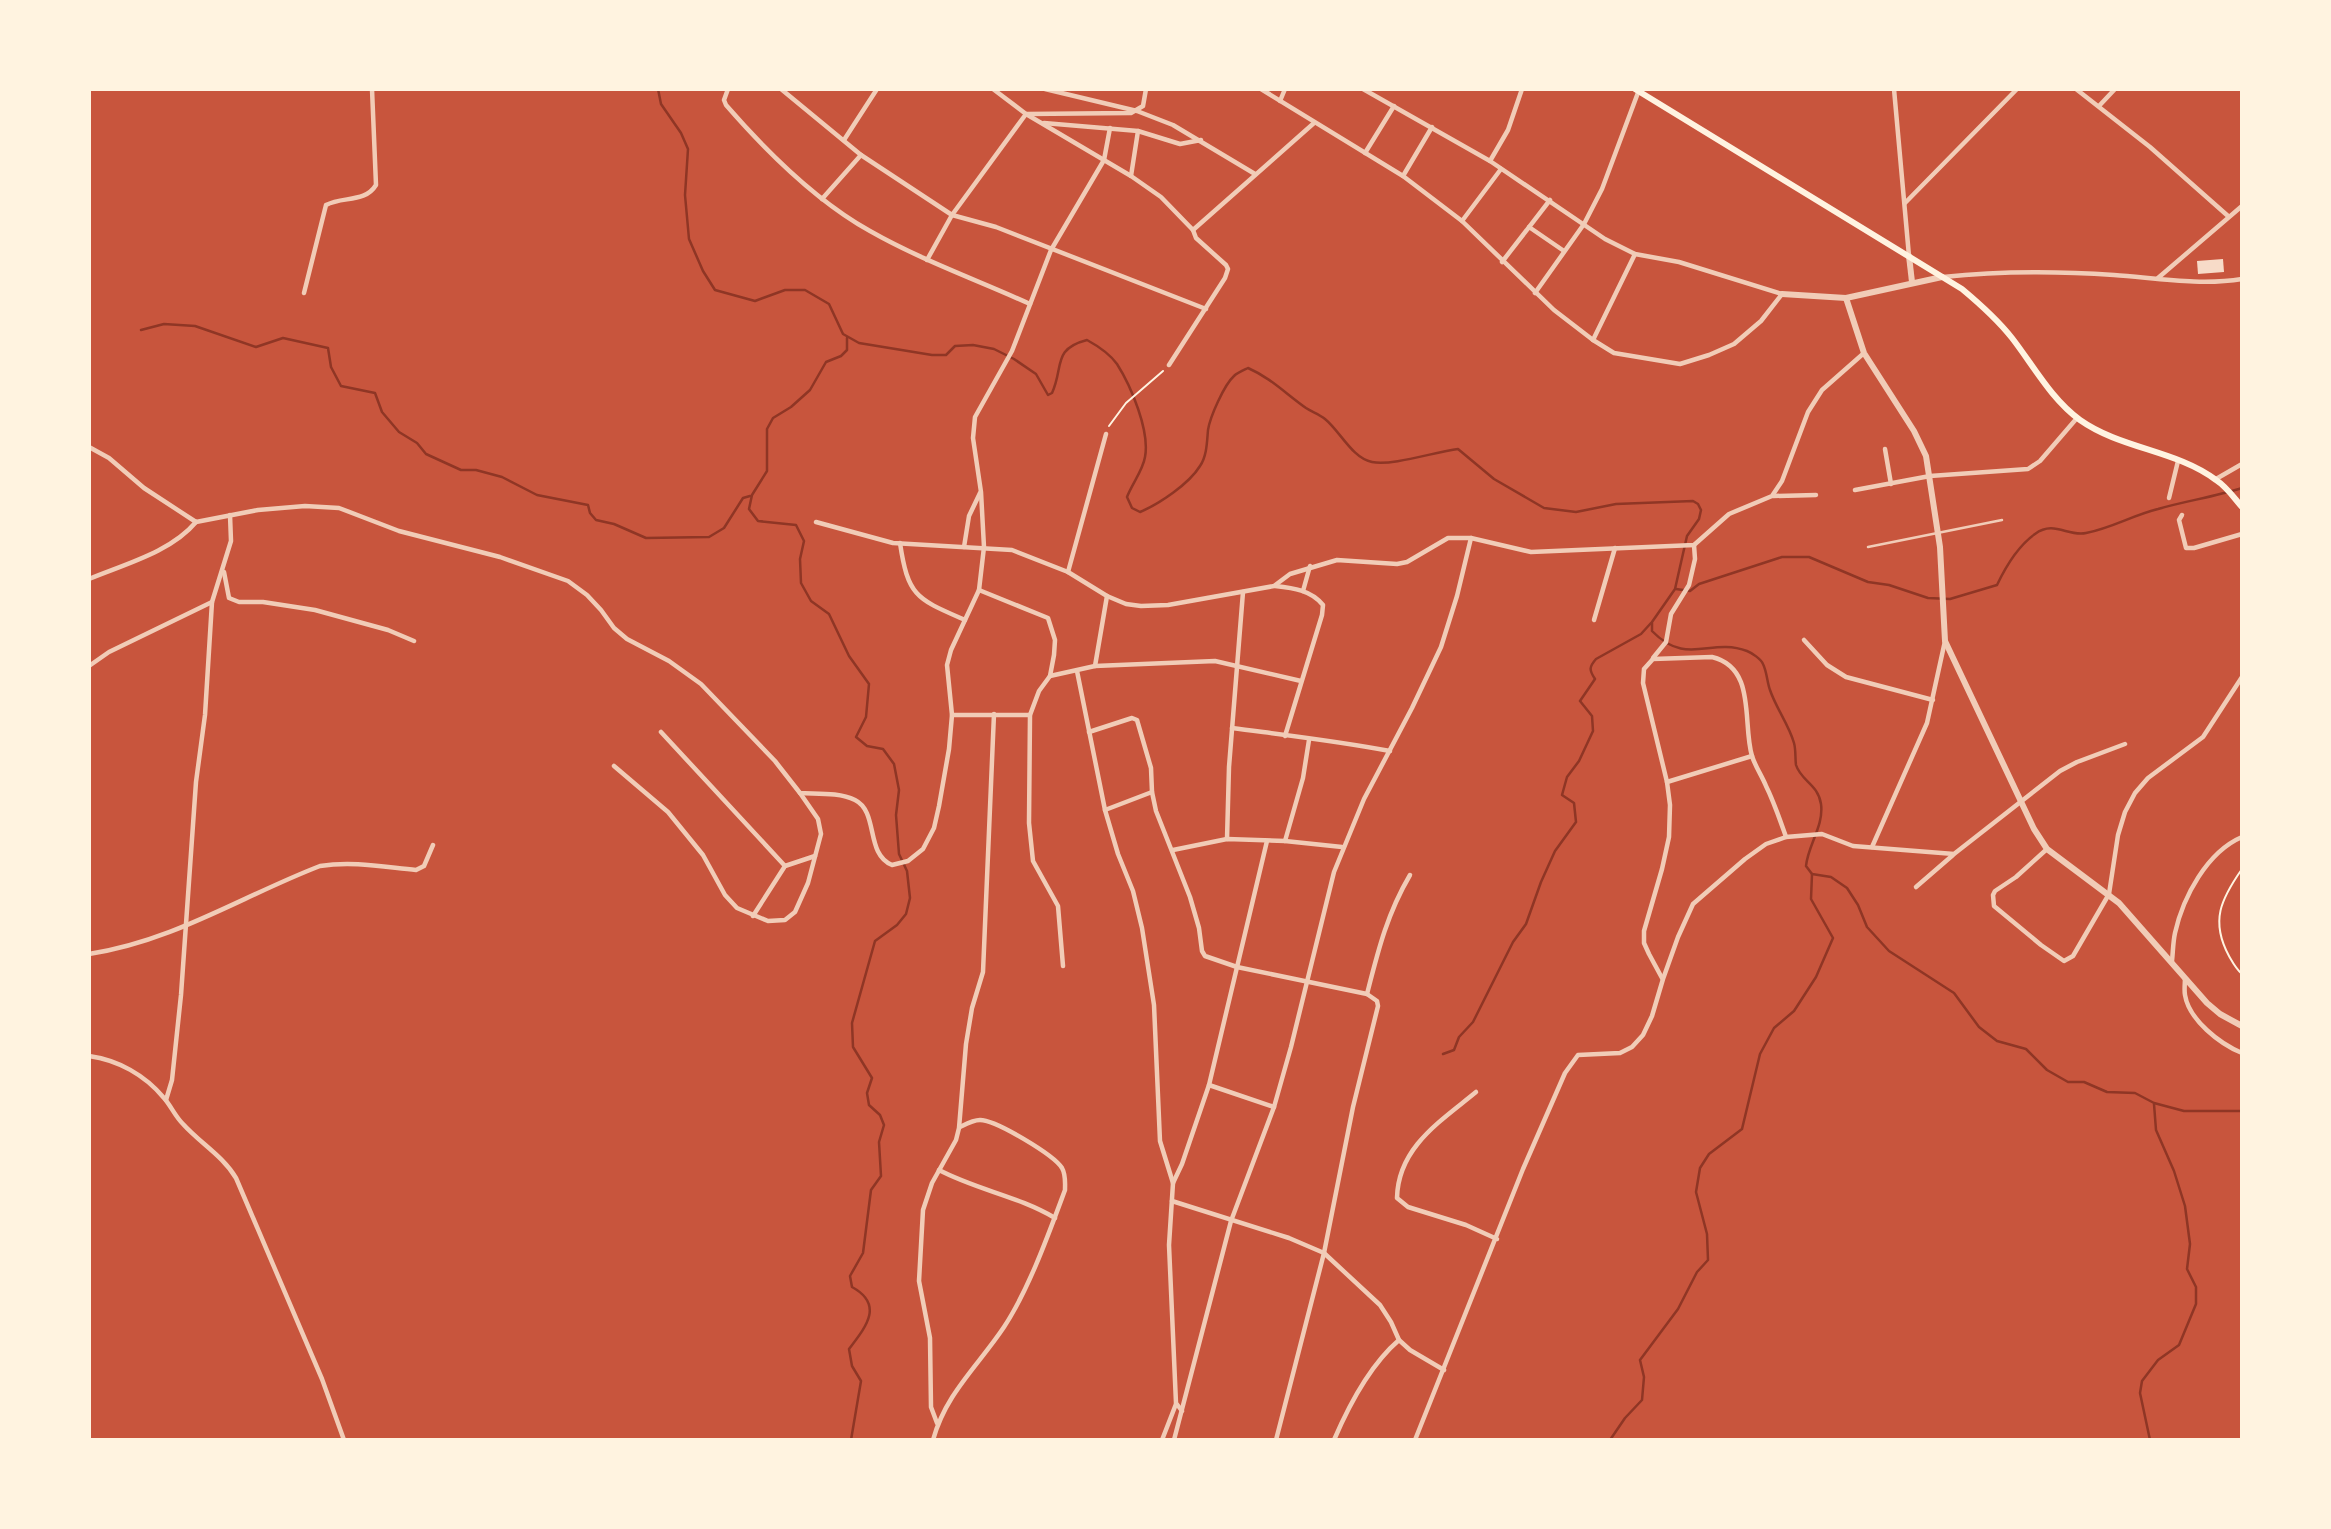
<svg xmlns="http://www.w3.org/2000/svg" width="2331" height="1529" font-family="Mulish,sans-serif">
  <rect width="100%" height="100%" fill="#c8553d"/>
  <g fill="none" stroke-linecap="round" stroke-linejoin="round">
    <g stroke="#8f3625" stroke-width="2.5">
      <path d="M658 89 661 104 681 133 688 149 685 195 689 239 703 271 715 290 755 301 785 290H805L829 304 843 334 859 343 932 355H946L955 346 973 345 994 349 1014 359 1036 374 1048 395 1052 393C1064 367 1052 349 1087 340 1098 346 1109 353 1117 364 1131 386 1150 431 1145 457 1143 470 1132 484 1127 497L1132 508 1140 512C1159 504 1189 484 1200 466 1207 456 1207 441 1208 430 1210 417 1224 385 1234 376 1237 373 1244 370 1248 368 1271 378 1286 394 1306 408 1312 412 1319 414 1325 419 1340 431 1352 458 1372 462 1393 466 1434 452 1458 449L1494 479 1544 508 1576 512 1616 504 1693 501 1698 504 1701 510 1699 519 1687 536 1675 589 1652 622V631C1687 667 1710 637 1747 651 1752 653 1761 659 1763 664 1767 672 1767 682 1770 690 1776 708 1789 725 1794 743 1796 750 1795 758 1796 765 1801 781 1818 784 1821 804 1824 826 1808 845 1806 866L1812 874 1831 877 1847 888 1858 905 1867 927 1889 951 1954 993 1979 1027 1997 1041 2026 1049 2047 1070 2068 1082H2084L2107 1092 2135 1093 2154 1103 2184 1111H2242"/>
      <path d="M141 330 164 324 195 326 256 347 283 338 328 348 331 367 341 386 375 393 382 412 399 432 417 443 426 454 461 470H476L502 477 537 495 588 505 590 513 596 520 614 524 646 538 709 537 724 528 743 498 750 496"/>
      <path d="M847 338V350L841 356 826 362 810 390 791 407 773 418 767 429V471L752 495 749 509 758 521 796 525 804 541 800 559 801 583 811 601 829 614 849 656 869 684 866 717 856 737 867 746 883 749 894 764 899 790 896 815 899 854 907 871 910 898 906 914 897 925 875 941 852 1023 853 1047 872 1078 867 1093 869 1105 880 1115 884 1125 879 1142 881 1176 871 1190 863 1253 850 1276 852 1287C885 1305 865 1328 849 1349L852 1366 861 1381 851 1440"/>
      <path d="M1676 589 1690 591 1699 584 1782 557H1809L1868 582 1889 585 1928 598 1950 599 1997 585C2006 566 2018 546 2035 534 2054 520 2068 537 2086 533 2112 528 2133 515 2158 509 2185 501 2214 497 2242 488"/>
      <path d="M1443 1054 1454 1050 1459 1037 1473 1022 1513 942 1526 924 1541 882 1555 851 1576 822 1574 803 1562 795 1567 777 1579 761 1593 731 1592 716 1580 701 1595 679C1589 670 1589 667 1596 659L1641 634 1651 623"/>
      <path d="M1610 1440 1625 1418 1642 1400 1644 1377 1640 1360 1678 1309 1697 1272 1708 1260 1707 1234 1696 1192 1700 1168 1709 1154 1742 1129 1760 1054 1774 1028 1794 1011 1816 977 1833 938 1811 899 1812 874"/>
      <path d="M2150 1440 2140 1393 2142 1381 2158 1360 2179 1345 2196 1304V1287L2187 1269 2190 1244 2185 1206 2174 1171 2156 1130 2154 1104"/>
    </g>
  </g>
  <path fill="#f7dbc8" d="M2223 259 2224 272 2198 274 2197 261Z"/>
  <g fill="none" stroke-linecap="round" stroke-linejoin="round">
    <g stroke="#fff3e0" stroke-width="2">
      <path d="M1109 426 1126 403 1163 371"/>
      <path d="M2242 869C2221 899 2210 921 2229 956 2233 963 2236 969 2242 974"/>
    </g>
    <path stroke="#f1ccb7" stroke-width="2.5" d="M1868 547 2002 520"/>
    <g stroke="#f1ccb7" stroke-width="4.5">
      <path d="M728 89 724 100 726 105C766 151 816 201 870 231 921 260 977 280 1030 304"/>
      <path d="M781 89 861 155 952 215 996 227 1206 309"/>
      <path d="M993 89 1026 114 1131 176 1161 197 1193 230 1196 238 1226 265 1228 269 1225 278 1169 365"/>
      <path d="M1045 89 1137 111 1173 125 1255 174"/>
      <path d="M1261 89 1403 176 1462 221 1554 310 1593 340 1614 353 1680 364 1709 355 1734 344 1761 321 1782 294 1679 262 1635 254 1605 239 1490 161 1363 89"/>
      <path d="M1894 89 1909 256"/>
      <path d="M2076 89 2150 147 2228 216"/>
      <path d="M1280 101 1285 89"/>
      <path d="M2099 106 2115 89"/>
      <path d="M1044 123 1138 131 1180 144 1201 140"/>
      <path d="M844 140 877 89"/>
      <path d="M1365 153 1394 106"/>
      <path d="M1490 161 1508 130 1522 89"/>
      <path d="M1131 176 1138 131"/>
      <path d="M1403 176 1432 127"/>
      <path d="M822 199 861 155"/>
      <path d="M1905 203 2017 89"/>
      <path d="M1462 221 1501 169"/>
      <path d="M1529 227 1564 251"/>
      <path d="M1193 230 1314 123"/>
      <path d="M927 260 952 215 1026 114 1131 113 1143 106 1146 89"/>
      <path d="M1502 262 1550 200"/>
      <path d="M1943 277C1999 271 2058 271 2114 275 2156 278 2200 286 2242 279"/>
      <path d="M2158 278 2242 206"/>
      <path d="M304 293 326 205C343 196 365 203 376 185L372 89"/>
      <path d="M1535 293 1584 224 1602 189 1639 90"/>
      <path d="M1593 340 1635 254"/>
      <path d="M89 447 109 458 144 488 196 522"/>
      <path d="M1885 449 1891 484"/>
      <path d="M2216 479 2242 464"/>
      <path d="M1855 490 1930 476 2028 469 2040 461 2077 418"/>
      <path d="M1773 496 1816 495"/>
      <path d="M2169 498 2178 461"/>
      <path d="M2182 515 2179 520 2186 548H2194L2242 534"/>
      <path d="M196 522 258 510 305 506 339 508 399 531 500 557 568 581 587 595 601 610 614 628 627 639 669 661 701 684 775 761 800 793C817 794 839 792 855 800 879 812 865 854 892 865L908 861 923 849 934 828 939 806 949 749 952 715 947 665 951 650 979 590 984 547 981 492 973 438 975 417 1012 351 1051 250 1104 160 1110 128"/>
      <path d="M816 522 893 543 1012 550 1068 572 1107 596 1126 604 1141 606 1168 605 1274 586 1290 574 1337 560 1397 564 1407 562 1448 538H1471L1531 552 1694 545 1729 514 1772 496 1782 481 1808 412 1822 390 1864 353"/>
      <path d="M900 543C908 597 917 599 965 620"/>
      <path d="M964 547 969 516 980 493"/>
      <path d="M224 572 229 598 239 602H263L315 610 388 630 414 641"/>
      <path d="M1068 572 1106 434"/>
      <path d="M89 579C125 564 171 552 196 522"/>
      <path d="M1275 586C1293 588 1311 590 1323 605L1322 615 1285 736"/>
      <path d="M979 590 1048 618 1055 640 1054 655 1050 676 1039 691 1030 715 1029 823 1033 861 1058 906 1063 966"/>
      <path d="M1303 591 1310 566"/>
      <path d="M1594 620 1615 548"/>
      <path d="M1804 640 1827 665 1846 677 1933 700"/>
      <path d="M1653 658 1666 642 1671 614 1689 585 1695 559 1694 545"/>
      <path d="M89 666 109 652 212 602"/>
      <path d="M1095 666 1107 596"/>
      <path d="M1077 671 1105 810 1118 854 1133 891 1142 928 1154 1005 1160 1141 1173 1183"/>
      <path d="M1050 676 1095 666 1215 661 1301 681"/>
      <path d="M952 715H1030"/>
      <path d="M1232 728C1285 735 1338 741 1390 751"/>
      <path d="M661 732 785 866"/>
      <path d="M1089 732 1132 718 1137 720 1151 768 1152 792"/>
      <path d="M614 766 668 812 703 855 725 895 737 908 768 921 785 920 795 912 808 883 821 834 818 819 800 793"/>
      <path d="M1667 782 1752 756"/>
      <path d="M1105 810 1152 792 1156 811 1190 897 1199 928 1202 951 1205 956 1237 967 1367 994 1377 1001 1378 1006 1353 1107 1324 1253 1276 1440"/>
      <path d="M1227 839 1229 767 1243 592"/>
      <path d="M1285 841 1303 778 1309 740"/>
      <path d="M1872 847 1927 723 1945 641"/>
      <path d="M2047 849 2016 877 1995 891 1993 895 1994 906 2041 945 2064 961 2073 956 2109 894 2118 835 2125 812 2135 793 2148 778 2203 737 2242 677"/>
      <path d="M1173 850 1227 839 1285 841 1342 847"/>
      <path d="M1916 887 1953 855"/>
      <path d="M753 916 785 866 815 856"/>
      <path d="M89 954C174 941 242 896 320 866 353 861 384 867 416 870L424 866 433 845"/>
      <path d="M2172 961C2173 952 2173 942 2175 933 2183 897 2207 852 2242 837"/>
      <path d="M1662 978 1649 954 1644 943V931L1662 869 1669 837 1670 805 1667 782 1643 683 1644 669 1653 659 1712 657C1757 668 1742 723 1752 756 1755 766 1762 776 1766 786 1774 802 1780 820 1786 837"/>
      <path d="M2185 978C2185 983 2184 990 2185 995 2189 1020 2220 1044 2242 1053"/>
      <path d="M1367 994C1378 951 1387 914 1410 875"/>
      <path d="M89 1056C118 1060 145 1075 164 1098 171 1106 175 1116 183 1124 200 1143 223 1156 236 1178L322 1379 344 1440"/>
      <path d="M1209 1085 1274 1107"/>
      <path d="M1476 1092C1441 1121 1398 1147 1397 1198L1408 1207 1466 1225 1497 1239"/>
      <path d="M166 1100 172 1080 181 995 196 782 205 715 212 602 231 541 230 515"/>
      <path d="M939 1170C977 1190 1018 1196 1055 1218"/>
      <path d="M1172 1201 1289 1238 1324 1253 1380 1305 1391 1322 1399 1340 1410 1350 1444 1370"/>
      <path d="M1182 1411 1176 1403 1169 1245 1173 1183 1182 1164 1209 1085 1267 841"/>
      <path d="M937 1423 931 1407 930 1338 919 1281 923 1210 932 1183 956 1140 959 1128 966 1044 972 1008 983 972 994 714"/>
      <path d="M933 1440C946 1393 978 1366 1004 1327 1029 1289 1049 1233 1065 1190 1065 1182 1066 1175 1062 1168 1054 1155 996 1120 980 1120 973 1120 966 1124 960 1127"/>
      <path d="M1162 1440 1176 1404"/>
      <path d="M1174 1440 1231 1221 1274 1107 1291 1047 1334 872 1364 799 1412 708 1441 647 1457 596 1471 538"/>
      <path d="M1334 1440C1349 1405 1370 1365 1399 1340"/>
      <path d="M1415 1440 1523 1169 1565 1073 1578 1055 1620 1053 1632 1047 1643 1035 1652 1016 1663 979 1678 937 1693 904 1745 859 1766 844 1786 837 1822 834 1853 846 1954 854 2060 771 2077 762 2125 744"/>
    </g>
    <g stroke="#f1ccb7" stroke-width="6">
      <path d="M1909 256 1912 282"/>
      <path d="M1782 294 1846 298 1942 277"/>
      <path d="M1846 298 1864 353 1914 431 1926 456 1940 547 1945 641 2034 829 2047 849 2119 903 2207 1003 2220 1014 2242 1026"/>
    </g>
    <path stroke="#fff3e0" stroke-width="6" d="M1635 89 1962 289C1980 304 1997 319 2012 338 2033 365 2051 399 2080 420 2121 449 2176 450 2216 480 2227 487 2234 498 2242 507"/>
  </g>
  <rect width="2331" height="1529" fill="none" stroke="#fff3e0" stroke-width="182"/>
</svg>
